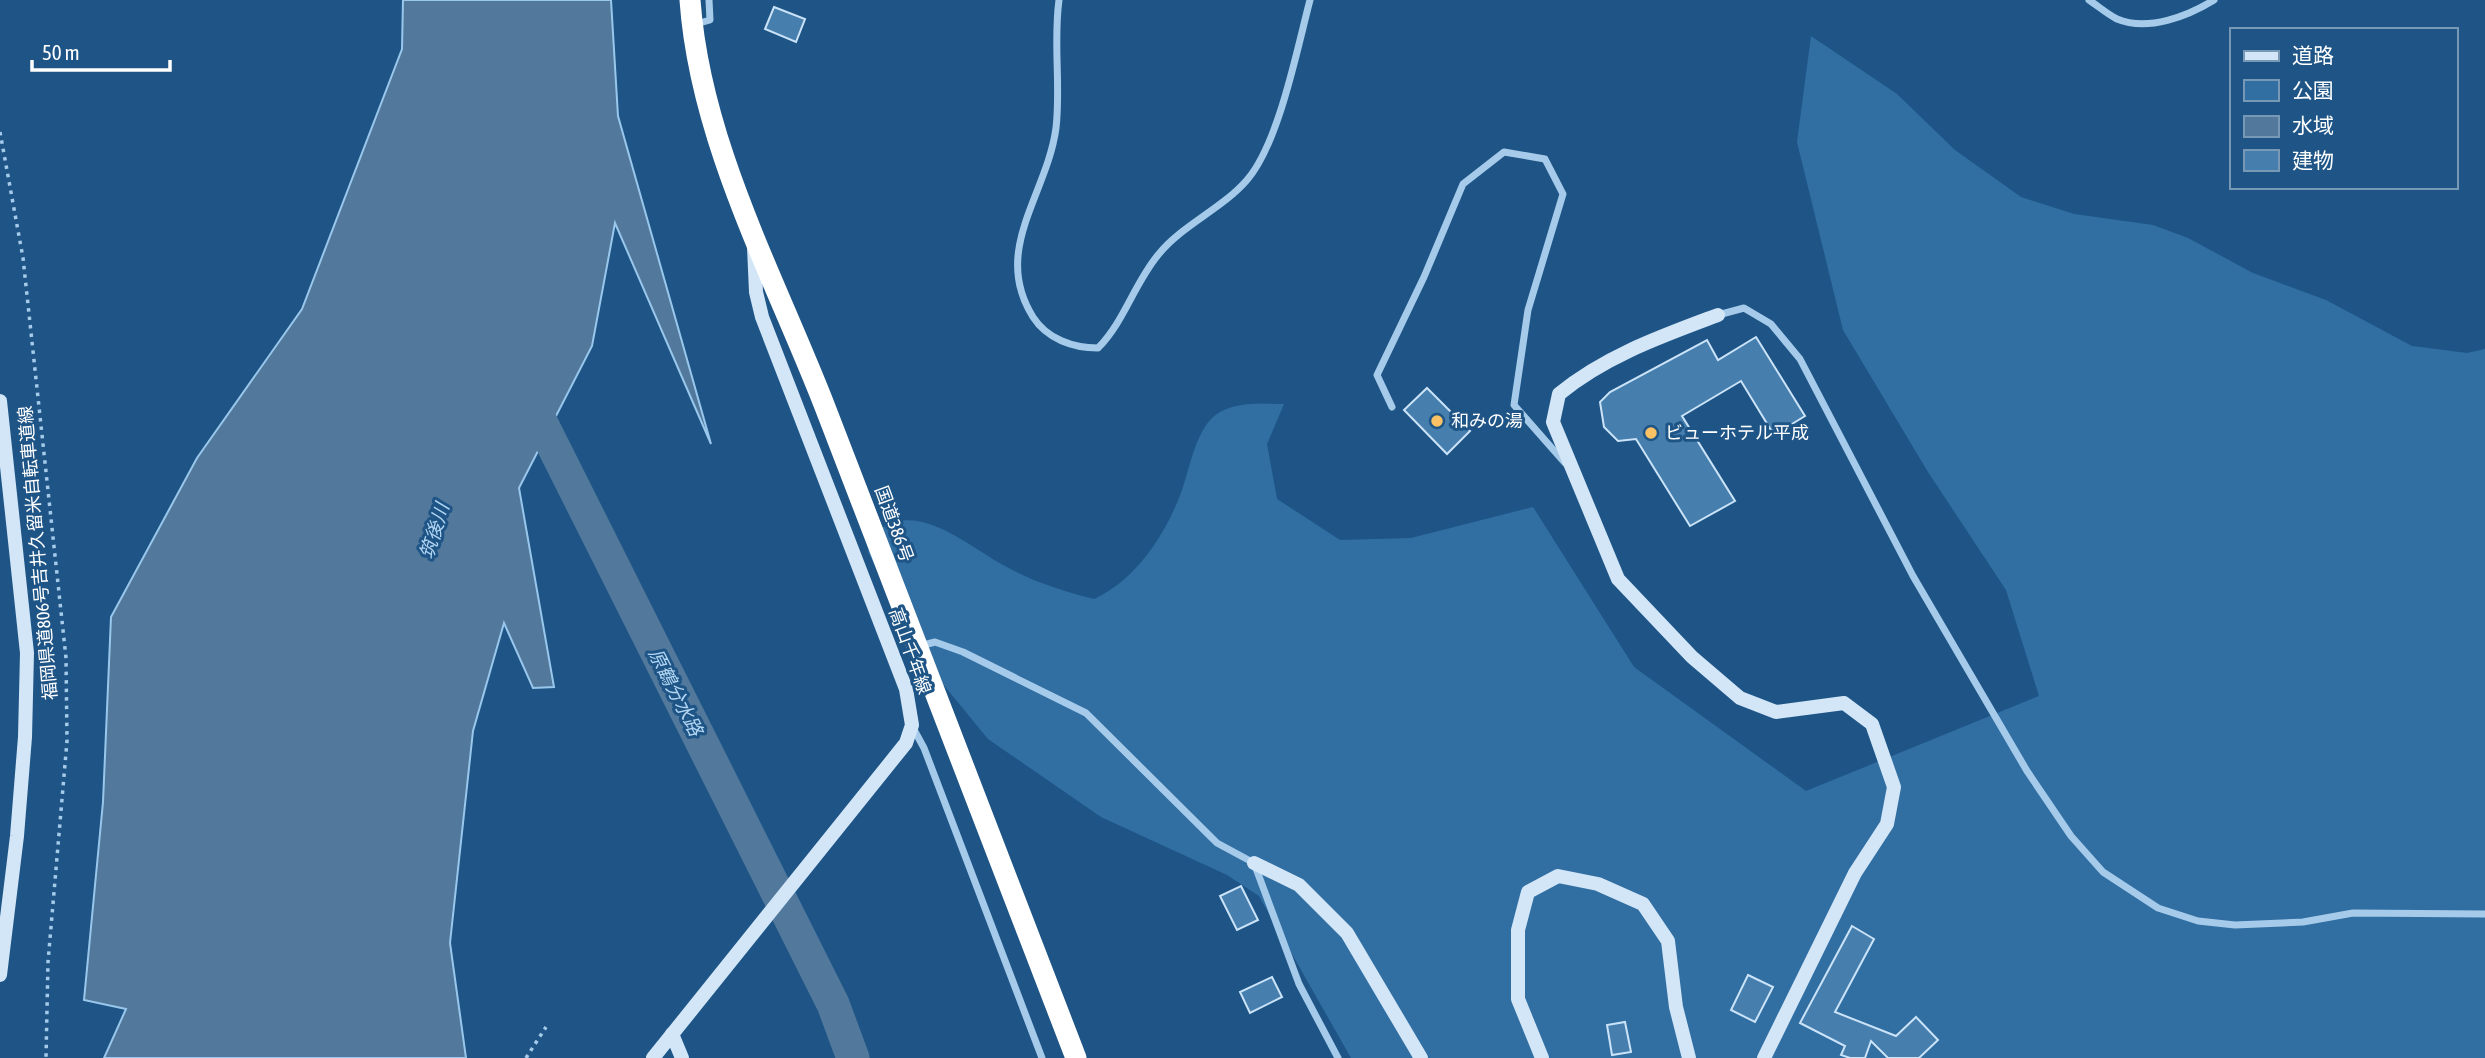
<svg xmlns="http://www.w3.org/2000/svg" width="2485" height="1058" font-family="'Asap Condensed','Noto Sans JP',sans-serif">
  <rect width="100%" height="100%" fill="#1e5586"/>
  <path fill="#316fa3" d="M1811 36 1897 94 1955 150 2021 197 2074 214 2153 225 2188 238 2253 273 2326 300 2412 346 2467 353 2485 349V1058H1351L1259 896 1227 875 1101 817 988 739 924 661 868 552C870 542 875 532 885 526 923 505 970 547 1003 565 1031 581 1063 591 1094 599 1136 580 1165 535 1181 493 1190 469 1196 425 1220 412 1240 401 1263 404 1284 404L1267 444 1277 499 1340 540 1411 538 1533 507 1634 667 1806 791 2039 696 2006 590 1928 472 1843 330 1797 142Z"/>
  <path fill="#52799c" stroke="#99c7ec" stroke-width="2" d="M403 0H611L618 116 711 444 615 223 592 346 519 488 554 687 533 688 504 623 473 731 450 943 466 1058H104L126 1009 84 1000 103 802 111 617 197 458 302 309 402 49Z"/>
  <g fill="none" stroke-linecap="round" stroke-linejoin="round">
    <path stroke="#52799c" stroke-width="33" d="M527 394 833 1004 853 1058"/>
  </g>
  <g fill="#467fae" stroke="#cbe3f8" stroke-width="2">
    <path d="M774 7 805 19 796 42 765 29Z"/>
    <path d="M1756 337 1805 416 1774 435 1741 381 1682 416 1735 501 1690 526 1636 439 1618 441 1604 427 1600 402 1610 392 1707 340 1718 360Z"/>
    <path d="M1427 388 1470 431 1447 454 1404 410Z"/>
    <path d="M1241 886 1258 920 1237 930 1220 896Z"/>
    <path d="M1852 926 1874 939 1835 1012 1896 1036 1916 1017 1938 1040 1919 1058H1888L1871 1041 1865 1058H1850L1841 1055 1845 1046 1800 1023Z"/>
    <path d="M1748 975 1773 987 1755 1022 1731 1010Z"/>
    <path d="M1272 977 1282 997 1250 1013 1240 992Z"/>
    <path d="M1625 1022 1631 1052 1612 1055 1607 1025Z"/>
  </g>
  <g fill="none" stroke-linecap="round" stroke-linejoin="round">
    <g stroke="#a6cbea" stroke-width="3.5" stroke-dasharray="3.5 5" stroke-linecap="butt">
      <path d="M0 132 23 258 66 658 67 741 48 962 46 1058"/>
      <path d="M526 1058 546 1027"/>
    </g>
    <g stroke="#a6cbea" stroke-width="7">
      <path d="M1059 0C1053 43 1061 85 1056 128 1047 195 991 250 1033 317 1047 339 1073 348 1098 348 1124 322 1134 284 1158 255 1182 225 1222 209 1247 180 1279 143 1297 49 1310 0"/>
      <path d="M2089 0C2098 6 2107 14 2117 19 2148 32 2188 16 2214 0"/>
      <path d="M696 24 710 20 709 0"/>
      <path d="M1718 315 1744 308 1771 324 1800 359 1913 576 2027 771 2071 836 2103 872 2158 908 2198 921 2235 925 2303 922 2353 913 2485 914"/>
      <path d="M1392 407 1377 375 1424 277 1463 184 1504 152 1545 159 1563 194 1528 310 1514 405 1565 463"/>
      <path d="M920 646 935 642 963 652 1086 713 1217 843 1254 863 1299 984 1338 1058"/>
      <path d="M912 726 924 748 1042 1058"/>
    </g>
    <g stroke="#d2e6f8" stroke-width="14">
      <path d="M1718 315C1662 336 1605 356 1559 394L1553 422 1618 579 1692 657 1740 698 1776 712 1844 703 1872 724 1894 787 1887 824 1855 873 1764 1058"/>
      <path d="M0 401 27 653 25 737 17 836 0 975"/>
      <path d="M1254 863 1299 885 1347 933 1421 1058"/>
      <path d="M672 1034 682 1058"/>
      <path d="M653 1058 906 743 912 725 906 689 762 317 756 292 754 247"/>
      <path d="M1542 1058 1518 999V930L1528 892 1558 876 1598 884 1643 904 1668 941 1676 1007 1689 1058"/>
    </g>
    <path stroke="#fff" stroke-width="21" d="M690 0C700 142 774 276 825 407 910 624 991 842 1076 1058"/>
  </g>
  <g fill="#fac165" stroke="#1e5586" stroke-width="2.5">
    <circle cx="1437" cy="421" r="7"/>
    <circle cx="1651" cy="433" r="7"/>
  </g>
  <g text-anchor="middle" stroke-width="6" stroke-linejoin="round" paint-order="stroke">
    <g font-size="18" fill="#fff" stroke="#1e5586" text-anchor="start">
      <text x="1451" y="427">和みの湯</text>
      <text x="1665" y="439">ビューホテル平成</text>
    </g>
    <g font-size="18" fill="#fff" stroke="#1e5586">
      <text transform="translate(894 524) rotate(70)" y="6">国道386号</text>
      <text transform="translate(38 553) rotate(-95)" y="6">福岡県道806号吉井久留米自転車道線</text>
      <text transform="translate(910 651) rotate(70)" y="6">高山千年線</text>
    </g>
    <g font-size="19" font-style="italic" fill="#b2d5f2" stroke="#1e5586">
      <text transform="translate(434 531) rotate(-73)" y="7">筑後川</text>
      <text transform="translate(676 692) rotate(63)" y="7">原鶴分水路</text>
    </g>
  </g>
  <rect x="2230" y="28" width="228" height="161" fill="#1e5586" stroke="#7899b6" stroke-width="2"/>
  <rect x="2244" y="51" width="35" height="10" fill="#d2e6f8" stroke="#7899b6" stroke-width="2"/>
  <text x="2292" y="63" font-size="21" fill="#ffffff">道路</text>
  <rect x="2244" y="80" width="35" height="21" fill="#316fa3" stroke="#7899b6" stroke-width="2"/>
  <text x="2292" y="98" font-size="21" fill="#ffffff">公園</text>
  <rect x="2244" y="116" width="35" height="21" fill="#52799c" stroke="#7899b6" stroke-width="2"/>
  <text x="2292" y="133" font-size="21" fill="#ffffff">水域</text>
  <rect x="2244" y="150" width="35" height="21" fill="#467fae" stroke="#7899b6" stroke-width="2"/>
  <text x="2292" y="168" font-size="21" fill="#ffffff">建物</text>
  <path d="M32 60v10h138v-10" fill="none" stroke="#ffffff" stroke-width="3.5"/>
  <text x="42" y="60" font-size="21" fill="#ffffff" stroke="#1e5586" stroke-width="5" paint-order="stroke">50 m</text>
</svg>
